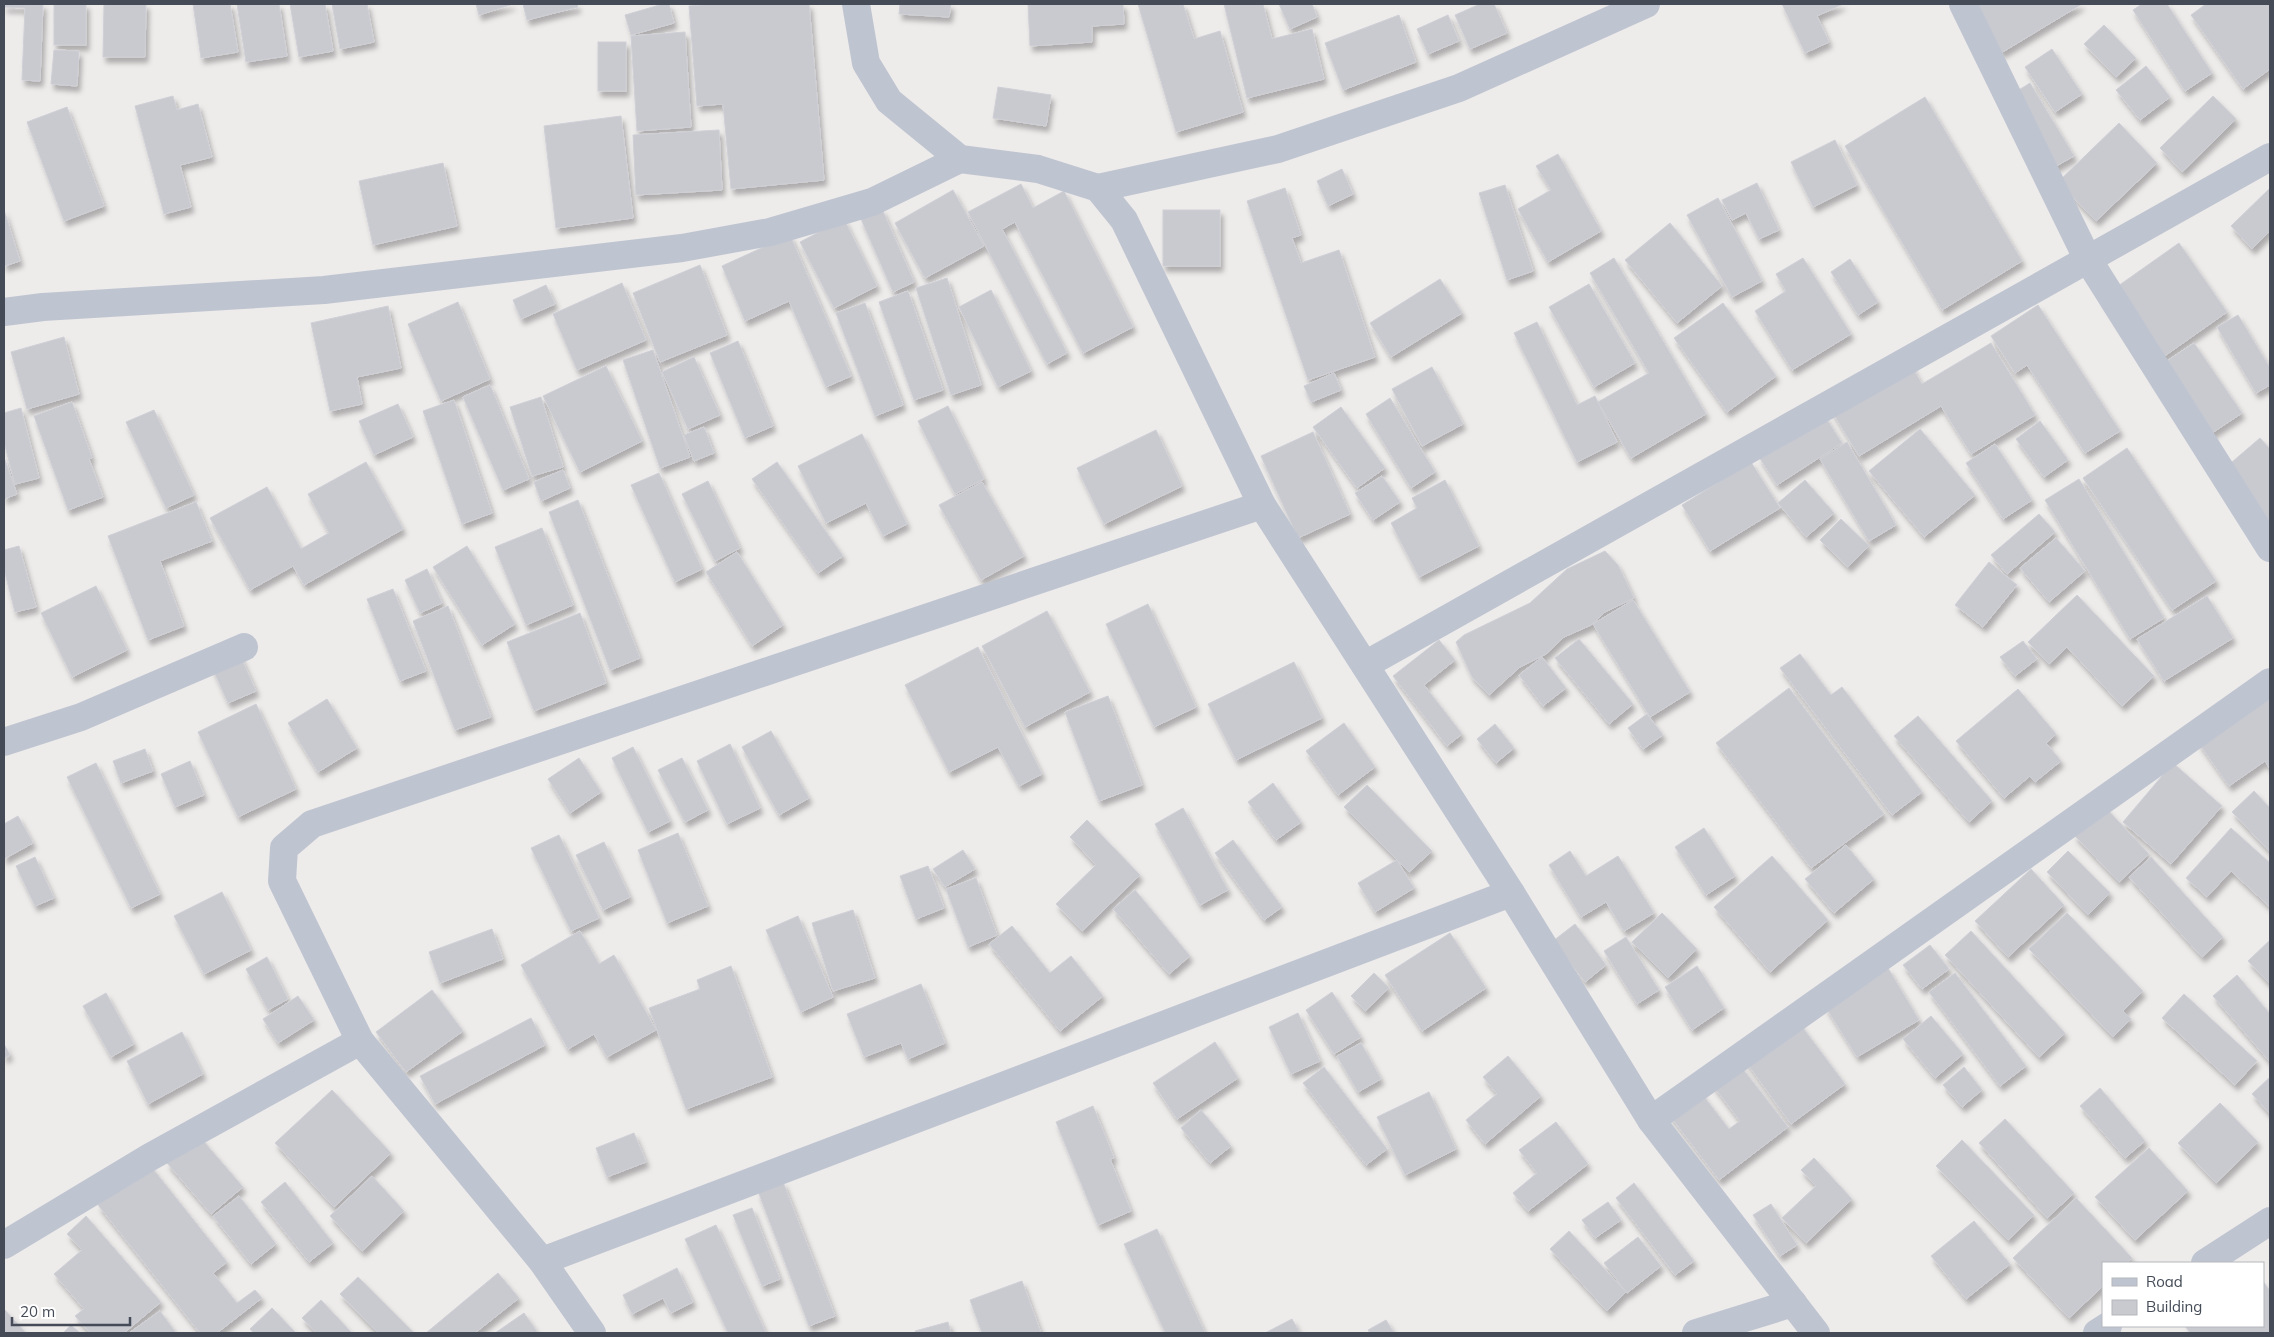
<svg xmlns="http://www.w3.org/2000/svg" width="2274" height="1337" font-family="Mulish,sans-serif">
  <defs>
    <filter id="shadow"><feDropShadow dx="3" dy="5.5" stdDeviation="2.5" flood-color="#0004"/></filter>
  </defs>
  <rect width="100%" height="100%" fill="#eeebeb"/>
  <g fill="#c9c9d0" stroke="#cfd0d6" filter="url(#shadow)">
    <path d="M4 4H43L40 81 22 80 25 8 4 7Z"/>
    <rect x="54" y="4" width="32" height="41"/>
    <path d="M104 4H146L145 57H103Z"/>
    <path d="M193 4H230L238 52 201 58Z"/>
    <path d="M237 4H279L287 56 246 62Z"/>
    <path d="M290 4H325L333 51 299 57Z"/>
    <path d="M332 4H367L374 42 340 49Z"/>
    <path d="M476 4H513L479 15Z"/>
    <path d="M523 4H577L578 7 527 20Z"/>
    <path d="M663 4H669L674 23 631 35 625 15Z"/>
    <path d="M712 4H809L824 180 731 189 723 104 697 106 689 6Z"/>
    <path d="M900 4H951L949 17 899 14Z"/>
    <path d="M1028 4H1123L1124 24 1092 26V42L1030 46Z"/>
    <path d="M1138 4H1183L1194 39 1220 31 1243 112 1176 132Z"/>
    <path d="M1224 4H1263L1272 39 1312 29 1324 79 1247 98Z"/>
    <path d="M1279 4H1312L1317 17 1290 29Z"/>
    <path d="M1480 4H1494L1507 33 1470 49 1455 15Z"/>
    <path d="M1782 4H1843L1817 16 1829 42 1805 53Z"/>
    <path d="M1971 4H2082L2001 53Z"/>
    <path d="M2142 4H2167L2212 73 2185 91 2133 10Z"/>
    <path d="M2206 4H2270V69L2243 89 2191 15Z"/>
    <path d="M1399 15 1416 62 1343 90 1325 43Z"/>
    <path d="M1448 15 1459 41 1428 54 1417 29Z"/>
    <path d="M2104 25 2136 58 2116 77 2084 44Z"/>
    <path d="M685 32 691 127 637 131 631 36Z"/>
    <rect x="598" y="42" width="28" height="49"/>
    <path d="M2052 49 2082 94 2055 112 2025 67Z"/>
    <path d="M54 50 79 51 77 86 51 84Z"/>
    <path d="M2146 66 2170 97 2140 120 2116 90Z"/>
    <path d="M2030 83 2074 156 2049 170 2006 98Z"/>
    <path d="M998 87 1051 95 1046 126 993 118Z"/>
    <path d="M173 96 177 110 198 104 212 157 180 165 191 207 164 214 135 106Z"/>
    <path d="M2213 96 2236 119 2182 172 2160 148Z"/>
    <path d="M1925 97 2022 261 1942 310 1845 146Z"/>
    <path d="M67 107 104 206 64 221 27 122Z"/>
    <path d="M621 116 633 218 556 228 544 126Z"/>
    <path d="M2119 123 2157 163 2096 221 2058 182Z"/>
    <path d="M719 130 722 190 636 195 633 135Z"/>
    <path d="M1835 140 1857 185 1813 207 1791 162Z"/>
    <path d="M1558 154 1601 231 1548 262 1518 209 1551 190 1536 166Z"/>
    <path d="M443 163 457 226 373 245 359 181Z"/>
    <path d="M1342 169 1353 194 1328 206 1317 181Z"/>
    <path d="M1757 183 1779 230 1759 239 1746 213 1732 220 1722 200Z"/>
    <path d="M1021 184 1033 208 1064 191 1133 327 1083 353 1015 222 1002 229 1067 353 1047 364 968 212Z"/>
    <path d="M1505 185 1533 271 1507 280 1479 193Z"/>
    <path d="M1285 188 1301 235 1292 238 1301 263 1339 250 1375 357 1308 380 1247 201Z"/>
    <path d="M2270 188V231L2252 249 2231 226Z"/>
    <path d="M953 190 984 246 925 278 895 223Z"/>
    <path d="M1718 198 1762 281 1732 297 1687 215Z"/>
    <path d="M882 209 914 282 893 292 861 219Z"/>
    <path d="M4 210 20 261 4 266Z"/>
    <rect x="1163" y="210" width="57" height="56"/>
    <path d="M844 219 877 286 834 308 800 242Z"/>
    <path d="M1670 223 1722 286 1677 323 1625 260Z"/>
    <path d="M790 235 851 376 826 387 789 301 745 321 722 266Z"/>
    <path d="M2179 243 2227 312 2149 367 2101 298Z"/>
    <path d="M1614 258 1706 414 1631 458 1598 402 1649 373 1590 273Z"/>
    <path d="M1803 258 1851 334 1792 370 1755 311 1786 291 1776 274Z"/>
    <path d="M1850 259 1878 302 1858 315 1831 272Z"/>
    <path d="M700 265 727 335 660 362 633 293Z"/>
    <path d="M947 278 981 385 951 395 916 288Z"/>
    <path d="M1440 279 1462 313 1391 357 1370 323Z"/>
    <path d="M622 283 646 340 577 370 553 314Z"/>
    <path d="M1589 284 1635 363 1594 387 1549 307Z"/>
    <path d="M546 285 555 304 521 319 513 300Z"/>
    <path d="M991 290 1031 371 998 387 959 307Z"/>
    <path d="M908 291 943 390 914 400 879 302Z"/>
    <path d="M458 302 490 379 441 401 408 324Z"/>
    <path d="M865 303 903 405 875 416 836 313Z"/>
    <path d="M1723 303 1776 376 1727 412 1674 338Z"/>
    <path d="M2038 305 2120 431 2085 453 2027 365 2015 373 1991 336Z"/>
    <path d="M388 306 401 368 357 377 362 404 330 411 311 323Z"/>
    <path d="M2238 315 2270 368V385L2256 393 2217 327Z"/>
    <path d="M1537 322 1577 405 1595 396 1617 442 1577 462 1514 333Z"/>
    <path d="M64 337 79 394 27 409 11 352Z"/>
    <path d="M738 341 773 426 745 438 710 353Z"/>
    <path d="M1991 343 2035 415 1971 454 1941 406 1859 456 1830 408 1908 360 1922 384Z"/>
    <path d="M2194 343 2242 413 2197 443 2149 373Z"/>
    <path d="M653 350 690 457 660 468 623 360Z"/>
    <path d="M694 357 720 415 688 429 662 372Z"/>
    <path d="M606 366 642 441 580 472 543 396Z"/>
    <path d="M1432 367 1463 424 1422 446 1392 389Z"/>
    <path d="M1334 373 1341 390 1311 402 1304 386Z"/>
    <path d="M490 385 529 479 503 490 463 397Z"/>
    <path d="M541 397 563 467 532 476 510 407Z"/>
    <path d="M1390 398 1435 472 1411 488 1366 414Z"/>
    <path d="M454 400 492 513 462 524 423 411Z"/>
    <path d="M72 402 92 458 89 459 103 497 68 510 34 416Z"/>
    <path d="M398 404 413 437 374 455 359 421Z"/>
    <path d="M948 406 984 479 955 494 918 421Z"/>
    <path d="M1341 407 1385 468 1357 488 1313 427Z"/>
    <path d="M21 408 39 478 15 484 4 442V413Z"/>
    <path d="M154 410 194 495 166 508 126 422Z"/>
    <path d="M1824 415 1842 443 1777 485 1759 457Z"/>
    <path d="M2040 421 2068 460 2044 477 2016 439Z"/>
    <path d="M704 427 714 453 694 461 684 435Z"/>
    <path d="M1920 429 1975 495 1924 537 1869 471Z"/>
    <path d="M1156 430 1182 486 1104 524 1077 468Z"/>
    <path d="M1313 432 1350 514 1298 538 1261 456Z"/>
    <path d="M862 434 907 524 883 536 866 503 826 523 798 466Z"/>
    <path d="M2260 438 2270 449V534L2218 474Z"/>
    <path d="M1847 442 1896 525 1869 541 1820 459Z"/>
    <path d="M1995 444 2032 500 2003 519 1966 463Z"/>
    <path d="M2127 448 2216 581 2172 610 2083 478Z"/>
    <path d="M4 457 17 494 4 499Z"/>
    <path d="M366 462 403 529 304 585 293 566 250 590 210 518 267 487 301 549 329 533 308 494Z"/>
    <path d="M777 462 843 556 818 573 752 479Z"/>
    <path d="M1751 462 1780 508 1710 551 1682 505Z"/>
    <path d="M563 470 570 488 541 501 534 482Z"/>
    <path d="M659 473 702 569 675 582 631 485Z"/>
    <path d="M1382 476 1400 502 1373 520 1355 493Z"/>
    <path d="M2079 479 2164 618 2130 639 2045 500Z"/>
    <path d="M1445 480 1479 546 1419 577 1391 523 1417 508 1412 498Z"/>
    <path d="M1805 480 1834 513 1806 537 1778 503Z"/>
    <path d="M708 481 740 548 715 561 682 494Z"/>
    <path d="M982 482 1024 556 981 580 939 505Z"/>
    <path d="M578 500 640 658 610 670 549 512Z"/>
    <path d="M196 502 212 541 160 561 184 626 148 640 108 536Z"/>
    <path d="M2039 514 2055 532 2007 574 1991 555Z"/>
    <path d="M1841 519 1869 546 1848 567 1820 540Z"/>
    <path d="M542 528 573 605 526 625 495 547Z"/>
    <path d="M2056 538 2085 571 2049 602 2020 568Z"/>
    <path d="M19 546 36 607 15 612 4 569V550Z"/>
    <path d="M467 546 515 624 482 645 433 567Z"/>
    <path d="M1605 551 1618 565 1634 598 1605 612 1591 625 1564 637 1546 654 1520 667 1489 695 1472 677 1456 642 1464 635 1530 603 1567 569Z"/>
    <path d="M737 552 783 625 752 646 706 572Z"/>
    <path d="M1989 562 2017 585 1983 627 1955 605Z"/>
    <path d="M427 569 442 603 420 613 405 580Z"/>
    <path d="M96 586 127 650 72 677 41 613Z"/>
    <path d="M393 589 426 671 400 681 367 599Z"/>
    <path d="M2077 595 2154 676 2122 706 2067 647 2049 664 2028 642Z"/>
    <path d="M2207 596 2233 638 2164 681 2137 639Z"/>
    <path d="M1633 600 1690 692 1650 717 1593 624Z"/>
    <path d="M1148 604 1196 707 1154 727 1106 624Z"/>
    <path d="M448 606 491 717 455 730 413 621Z"/>
    <path d="M1047 611 1090 692 1025 727 982 646Z"/>
    <path d="M580 613 606 683 534 711 507 642Z"/>
    <path d="M1579 639 1633 704 1609 724 1555 658Z"/>
    <path d="M1439 640 1455 660 1424 685 1462 734 1447 746 1393 676Z"/>
    <path d="M2023 641 2037 659 2015 676 2000 657Z"/>
    <path d="M978 647 1042 774 1019 786 998 747 949 772 905 685Z"/>
    <path d="M239 653 256 691 228 703 211 665Z"/>
    <path d="M1800 654 1831 695 1842 687 1922 792 1892 815 1780 668Z"/>
    <path d="M1542 657 1566 688 1543 706 1519 675Z"/>
    <path d="M1294 662 1322 718 1236 760 1208 704Z"/>
    <path d="M1789 688 1884 814 1811 868 1716 743Z"/>
    <path d="M2018 689 2056 734 2046 743 2061 761 2035 782 2030 776 2004 798 1956 741Z"/>
    <path d="M2270 692V769L2265 761 2229 786 2198 742Z"/>
    <path d="M1108 696 1142 785 1099 801 1065 712Z"/>
    <path d="M327 699 357 748 318 772 288 723Z"/>
    <path d="M256 704 296 789 238 817 198 732Z"/>
    <path d="M1647 714 1663 735 1643 749 1628 728Z"/>
    <path d="M1918 716 1992 801 1969 822 1894 736Z"/>
    <path d="M1344 723 1375 767 1338 795 1306 751Z"/>
    <path d="M1495 724 1514 748 1496 763 1477 739Z"/>
    <path d="M771 731 809 798 779 815 742 747Z"/>
    <path d="M730 744 760 808 727 824 697 761Z"/>
    <path d="M633 747 670 821 648 832 612 758Z"/>
    <path d="M145 749 153 771 121 783 113 761Z"/>
    <path d="M579 758 601 792 570 813 548 779Z"/>
    <path d="M682 758 708 810 685 822 658 770Z"/>
    <path d="M190 761 204 795 175 807 161 774Z"/>
    <path d="M96 763 160 894 131 908 67 777Z"/>
    <path d="M2173 763 2222 806 2171 864 2123 822Z"/>
    <path d="M1273 783 1301 822 1276 840 1248 802Z"/>
    <path d="M1367 785 1432 851 1409 872 1344 807Z"/>
    <path d="M2254 791 2270 808V852L2232 812Z"/>
    <path d="M2105 807 2149 854 2119 882 2074 835Z"/>
    <path d="M1183 808 1228 890 1200 905 1155 824Z"/>
    <path d="M18 816 33 843 4 859V824Z"/>
    <path d="M1087 820 1140 875 1082 931 1056 904 1096 865 1070 837Z"/>
    <path d="M1704 828 1735 876 1706 895 1675 847Z"/>
    <path d="M2231 828 2270 863V907L2231 871 2207 897 2186 878Z"/>
    <path d="M678 833 708 906 667 923 638 850Z"/>
    <path d="M559 835 599 918 571 931 531 848Z"/>
    <path d="M1233 840 1282 907 1264 920 1215 853Z"/>
    <path d="M604 842 630 897 603 910 576 855Z"/>
    <path d="M1846 845 1874 879 1834 913 1805 879Z"/>
    <path d="M963 850 975 869 945 887 933 869Z"/>
    <path d="M1570 851 1586 876 1618 856 1654 913 1624 931 1606 902 1581 917 1549 865Z"/>
    <path d="M2068 851 2110 893 2088 915 2047 872Z"/>
    <path d="M1772 856 1828 920 1770 972 1714 907Z"/>
    <path d="M35 857 54 898 35 906 16 866Z"/>
    <path d="M2151 857 2223 937 2202 957 2129 877Z"/>
    <path d="M1397 860 1414 888 1375 912 1358 883Z"/>
    <path d="M928 866 944 908 916 919 900 876Z"/>
    <path d="M2031 869 2064 905 2008 957 1975 921Z"/>
    <path d="M976 878 997 935 968 947 946 889Z"/>
    <path d="M1135 890 1190 956 1169 974 1113 909Z"/>
    <path d="M222 892 251 950 204 974 174 916Z"/>
    <path d="M853 910 875 978 833 991 812 923Z"/>
    <path d="M1662 913 1697 949 1668 978 1632 942Z"/>
    <path d="M2067 913 2143 991 2123 1011 2131 1019 2113 1037 2029 949Z"/>
    <path d="M798 916 833 997 801 1012 766 930Z"/>
    <path d="M1575 924 1606 965 1585 982 1553 941Z"/>
    <path d="M1012 926 1050 973 1071 956 1103 996 1060 1031 989 944Z"/>
    <path d="M492 929 503 959 440 983 429 952Z"/>
    <path d="M580 931 599 964 614 955 656 1030 607 1057 594 1034 568 1049 521 965Z"/>
    <path d="M1971 931 2065 1033 2039 1057 1945 955Z"/>
    <path d="M1450 933 1486 988 1422 1031 1385 975Z"/>
    <path d="M1626 937 1659 990 1637 1004 1604 951Z"/>
    <path d="M2270 940V984L2248 961Z"/>
    <path d="M1930 945 1949 969 1922 989 1903 965Z"/>
    <path d="M267 957 288 999 268 1010 246 969Z"/>
    <path d="M731 966 772 1077 686 1109 649 1008 700 989 697 980Z"/>
    <path d="M1697 966 1724 1008 1692 1030 1665 987Z"/>
    <path d="M1888 968 1919 1020 1857 1057 1825 1006Z"/>
    <path d="M1374 973 1389 988 1365 1011 1351 996Z"/>
    <path d="M1955 973 2026 1066 2000 1086 1929 992Z"/>
    <path d="M2237 975 2270 1014V1062L2213 996Z"/>
    <path d="M921 984 945 1043 908 1059 901 1043 864 1057 847 1014Z"/>
    <path d="M432 990 463 1031 406 1072 376 1032Z"/>
    <path d="M1332 992 1361 1037 1334 1054 1306 1010Z"/>
    <path d="M106 993 134 1044 111 1057 83 1006Z"/>
    <path d="M2184 994 2257 1061 2235 1085 2162 1018Z"/>
    <path d="M298 996 314 1020 278 1043 263 1019Z"/>
    <path d="M1298 1013 1320 1061 1291 1074 1269 1027Z"/>
    <path d="M1931 1016 1963 1054 1935 1078 1903 1039Z"/>
    <path d="M531 1018 545 1045 435 1104 420 1076Z"/>
    <path d="M1797 1020 1845 1084 1791 1124 1744 1059Z"/>
    <path d="M182 1032 203 1074 148 1104 127 1061Z"/>
    <path d="M1215 1042 1238 1078 1177 1119 1153 1083Z"/>
    <path d="M1361 1043 1381 1079 1358 1092 1337 1056Z"/>
    <path d="M4 1044 10 1055 4 1058Z"/>
    <path d="M1508 1056 1541 1096 1485 1144 1466 1120 1497 1094 1483 1077Z"/>
    <path d="M1739 1064 1788 1127 1719 1180 1664 1108 1695 1085 1729 1129 1740 1121 1712 1084Z"/>
    <path d="M1324 1067 1387 1149 1366 1165 1303 1083Z"/>
    <path d="M1964 1067 1982 1090 1962 1107 1943 1085Z"/>
    <path d="M2270 1077V1114L2252 1094Z"/>
    <path d="M2100 1088 2145 1141 2125 1158 2080 1106Z"/>
    <path d="M332 1090 391 1153 334 1207 275 1143Z"/>
    <path d="M1429 1092 1456 1149 1405 1175 1377 1117Z"/>
    <path d="M2220 1103 2258 1142 2216 1183 2178 1143Z"/>
    <path d="M1093 1106 1114 1158 1110 1159 1131 1211 1098 1225 1056 1122Z"/>
    <path d="M1201 1110 1231 1146 1210 1163 1181 1128Z"/>
    <path d="M2005 1119 2074 1193 2047 1218 1979 1143Z"/>
    <path d="M1556 1122 1588 1164 1528 1211 1513 1193 1537 1173 1519 1150Z"/>
    <path d="M634 1133 646 1162 607 1177 596 1148Z"/>
    <path d="M199 1136 243 1187 211 1214 167 1163Z"/>
    <path d="M1962 1140 2034 1215 2008 1240 1936 1166Z"/>
    <path d="M2149 1148 2188 1191 2135 1240 2095 1197Z"/>
    <path d="M1814 1158 1852 1199 1806 1243 1782 1218 1816 1186 1801 1170Z"/>
    <path d="M149 1164 227 1262 213 1273 237 1303 255 1290 262 1298 217 1333H200L98 1205Z"/>
    <path d="M372 1176 404 1211 362 1251 330 1216Z"/>
    <path d="M285 1182 333 1243 309 1262 261 1202Z"/>
    <path d="M783 1182 835 1316 809 1326 758 1191Z"/>
    <path d="M1634 1183 1694 1261 1675 1275 1616 1198Z"/>
    <path d="M239 1196 276 1244 251 1264 213 1216Z"/>
    <path d="M2076 1198 2132 1258 2127 1263H2103V1286L2069 1318 2013 1258Z"/>
    <path d="M1608 1202 1621 1220 1595 1238 1582 1220Z"/>
    <path d="M1771 1204 1797 1245 1780 1256 1753 1215Z"/>
    <path d="M752 1208 780 1279 762 1286 733 1215Z"/>
    <path d="M86 1216 161 1302 124 1333H90L75 1316 84 1309 54 1274 82 1250 67 1234Z"/>
    <path d="M1974 1221 2010 1264 1966 1299 1931 1256Z"/>
    <path d="M716 1225 766 1333H728L685 1239Z"/>
    <path d="M1157 1229 1205 1333H1162L1165 1332 1124 1244Z"/>
    <path d="M1569 1231 1626 1292 1607 1311 1550 1249Z"/>
    <path d="M1638 1237 1661 1266 1627 1293 1604 1263Z"/>
    <path d="M677 1268 693 1302 671 1313 663 1298 632 1314 623 1295Z"/>
    <path d="M498 1273 519 1298 475 1333H426Z"/>
    <path d="M358 1277 414 1333H378L340 1294Z"/>
    <path d="M1022 1281 1041 1333H982L970 1300Z"/>
    <path d="M2263 1281 2270 1291V1333H2190L2185 1326H2263Z"/>
    <path d="M321 1300 352 1333H316L302 1318Z"/>
    <path d="M272 1308 296 1333H254L250 1329Z"/>
    <path d="M4 1309 26 1333H4Z"/>
    <path d="M160 1311 176 1333H129Z"/>
    <path d="M524 1313 538 1333H495Z"/>
    <path d="M1292 1319 1300 1333H1265Z"/>
    <path d="M1386 1320 1394 1333H1370L1368 1330Z"/>
    <path d="M948 1322 951 1333H916L915 1331Z"/>
    <path d="M71 1325 80 1333H63Z"/>
  </g>
  <g fill="none" stroke-linecap="round" stroke-linejoin="round">
    <g stroke="#bfc5d0" stroke-width="28">
      <path d="M856 4 866 63 889 101 960 159 1038 169 1098 188 1124 220 1262 505 1511 893 1651 1120 1816 1333"/>
      <path d="M1963 4 2087 258 2270 548"/>
      <path d="M1098 188 1278 149 1459 88 1646 4"/>
      <path d="M4 312 43 307 324 290 682 248 770 232 872 202 960 159"/>
      <path d="M1365 665 2270 157"/>
      <path d="M4 742 81 717 244 647"/>
      <path d="M1651 1120 2270 682"/>
      <path d="M4 1245 150 1157 360 1041"/>
      <path d="M542 1261 1511 893"/>
      <path d="M2205 1263 2270 1221"/>
      <path d="M592 1333 542 1261 360 1041 282 881 284 848 312 824 1262 505"/>
      <path d="M1696 1333 1793 1303"/>
      <path d="M2097 1333 2108 1326"/>
    </g>
  </g>
  <rect width="2274" height="1337" fill="none" stroke="#454c57" stroke-width="10"/>
  <rect x="2102" y="1262" width="162" height="65" fill="#ffffff" stroke="#b5b7bc"/>
  <rect x="2112" y="1278" width="25" height="8" fill="#bfc5d0" stroke="#b5b7bc"/>
  <text x="2146" y="1287" font-size="15" fill="#454c57">Road</text>
  <rect x="2112" y="1300" width="25" height="15" fill="#c9c9d0" stroke="#b5b7bc"/>
  <text x="2146" y="1312" font-size="15" fill="#454c57">Building</text>
  <path d="M12 1317v8h118v-8" fill="none" stroke="#454c57" stroke-width="2.5"/>
  <text x="20" y="1317" font-size="15" fill="#454c57" stroke="#ffffff" stroke-width="4" paint-order="stroke">20 m</text>
</svg>
